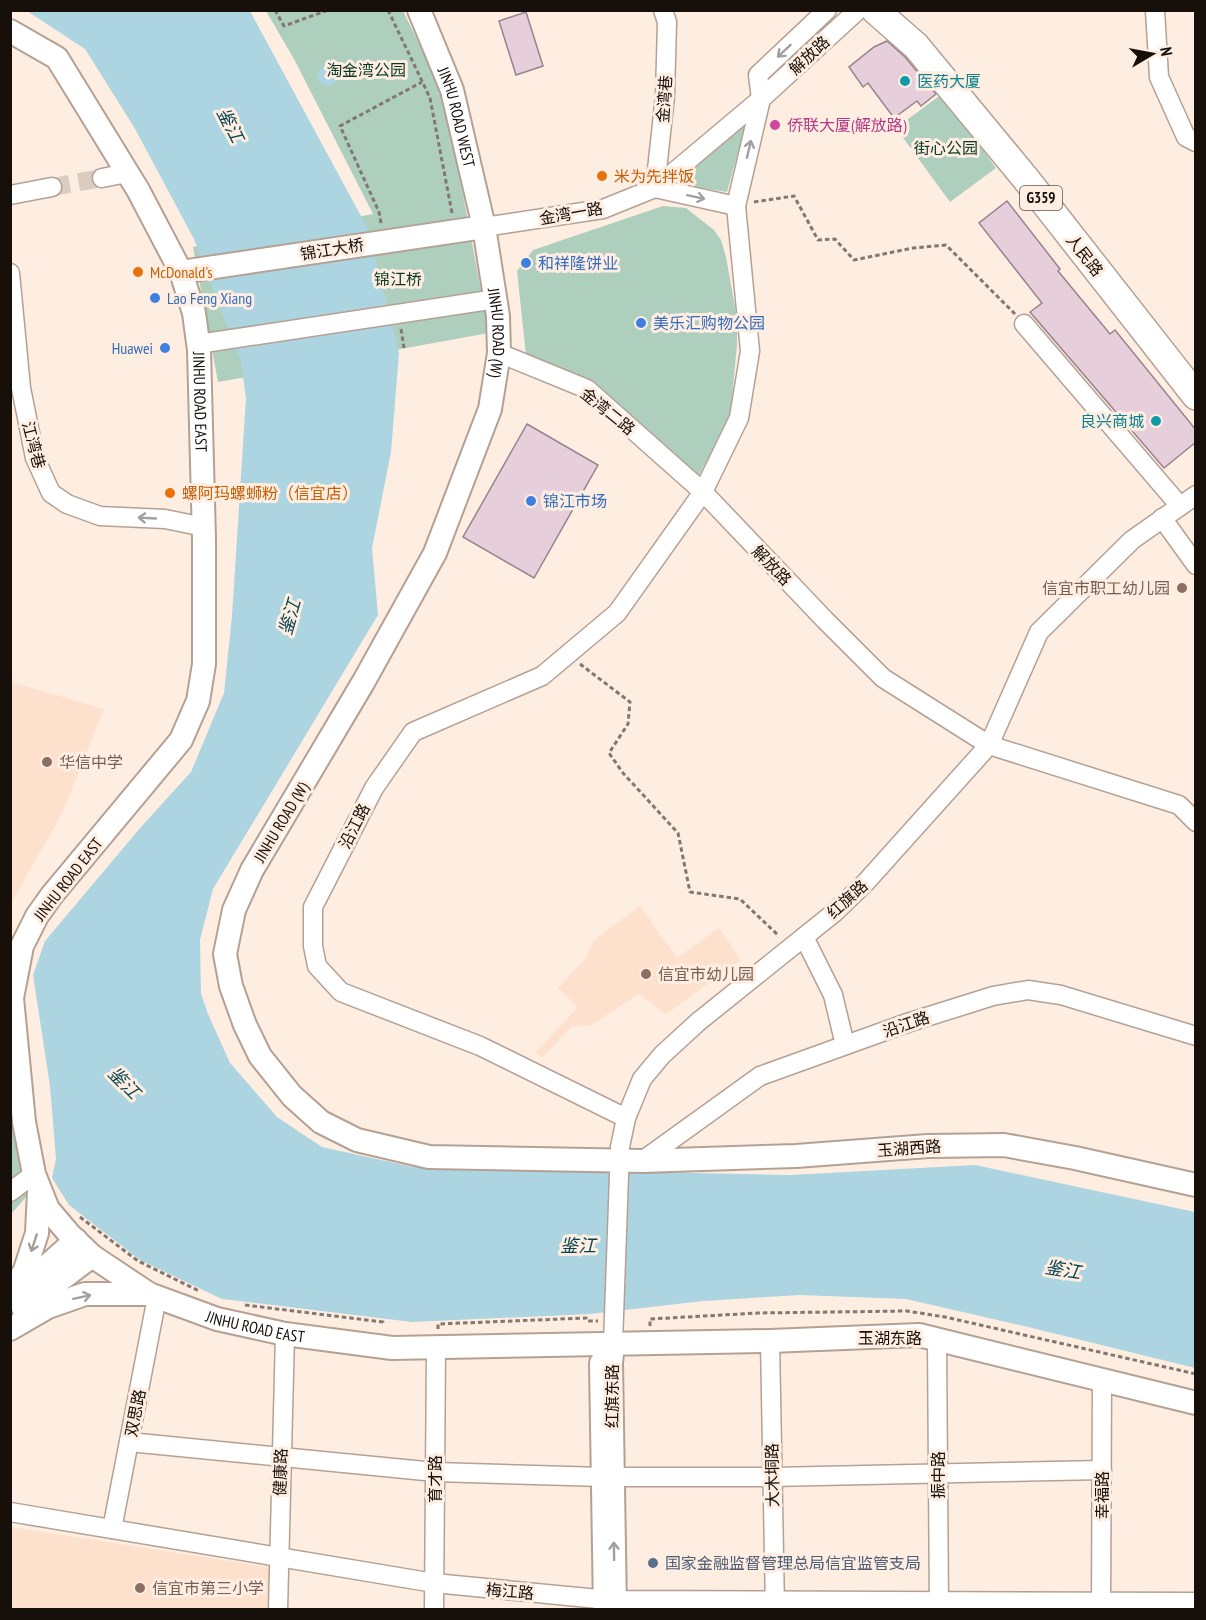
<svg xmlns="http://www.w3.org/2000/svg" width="1206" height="1620" font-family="'PT Sans Narrow','Noto Sans SC',sans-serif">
  <rect width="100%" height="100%" fill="#feede1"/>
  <g fill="#fde1cd">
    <path d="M11 682 104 709 62 814 11 903Z"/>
    <path d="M640 906 677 958 719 928 741 960 666 1014 639 994 591 1025 571 1027 542 1058 536 1052 578 1007 558 988 586 958 594 940Z"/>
    <path d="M10 1527 269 1567V1609H11Z"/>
  </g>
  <g fill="#aecfbe">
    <path d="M266 11H403L444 94 489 333 218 382 193 247 373 214 294 59Z"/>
    <path d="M942 94 996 168 950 202 896 128Z"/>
    <path d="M748 116 727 192 678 184Z"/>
    <path d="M663 206 686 208 714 230 721 240 726 257 737 318V345L730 419 699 475 587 378 535 361 526 355 517 271 533 250Z"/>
    <path d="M10 1094 34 1188 11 1214H10Z"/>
  </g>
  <g fill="#acd4e1">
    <path d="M27 11H250L368 229 399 353 391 452 372 548 378 615 213 889 200 940 201 994 208 1014 230 1063 277 1117 322 1147 413 1167 791 1175 975 1165 1195 1212V1368L1024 1326 906 1299 800 1295 703 1301 590 1314 412 1322 222 1299 140 1260 69 1205 52 1178 56 1159 50 1086 33 975 45 941 141 827 191 772 224 693 232 616 246 398 241 362 194 239 134 127 85 49Z"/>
    <circle cx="327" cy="76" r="10"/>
  </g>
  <g fill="#e6ceda" stroke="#98828d" stroke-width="1.5">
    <path d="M526 12 543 66 516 75 499 21Z"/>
    <path d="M887 41 905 57 936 94 921 106 917 101 894 118 868 83 863 87 849 67 874 47Z"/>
    <path d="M1007 201 1060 269 1058 271 1110 334 1115 330 1196 430V442L1164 468 1030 312 1042 303 979 223Z"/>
    <path d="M527 424 598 465 534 578 463 537Z"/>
  </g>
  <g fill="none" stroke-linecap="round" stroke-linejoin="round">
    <path stroke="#dbccc1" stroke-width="18" stroke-dasharray="18 9" stroke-linecap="butt" d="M52 187 102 178"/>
    <defs>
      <g id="minor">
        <path d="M1155 10 1159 77 1186 137 1196 142"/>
        <path d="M102 178 127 173"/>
        <path d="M655 188 665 96 667 22 663 10"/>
        <path d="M655 188 736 206"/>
        <path d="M10 195 52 187"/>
        <path d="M484 227 603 209 655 188 761 99 758 75 827 10"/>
        <path d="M10 273 21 388 35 458 51 493 67 504 100 516 165 519 204 527"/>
        <path d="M1024 324 1180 506"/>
        <path d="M198 344 496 299"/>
        <path d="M499 353 587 389 703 492 825 620 883 678 989 745 1179 805 1196 822"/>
        <path d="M1162 518 1196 565"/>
        <path d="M804 937 833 995 845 1045"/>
        <path d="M626 1118 480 1046 341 992 317 966 313 946V907L374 788 413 732 542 676 617 613 703 492 739 418 750 351 736 206 761 99 858 10"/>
        <path d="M642 1161 760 1076 907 1023 993 996 1028 990 1061 995 1196 1036"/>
        <path d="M10 1192 34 1174"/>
        <path d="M937 1340 939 1610"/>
        <path d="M770 1341 775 1609"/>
        <path d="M613 1344 620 1147 626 1118 642 1079 662 1055 698 1022 835 912 866 882 989 745 1039 632 1132 540 1196 495"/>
        <path d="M129 1442 435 1472 603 1477H772L1102 1470"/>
        <path d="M10 1512 434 1583 609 1600 1196 1602"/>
        <path d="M112 1529 157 1297"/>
        <path d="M278 1610 285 1334"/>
        <path d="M434 1610 436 1348"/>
        <path d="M1101 1610 1102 1380"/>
      </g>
      <g id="major">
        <path id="s1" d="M419 10 452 90 484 227 498 316 499 353 490 409 435 553 364 681 252 870 234 910 225 954 231 986 245 1025 260 1056 292 1096 321 1122 357 1140 429 1157 642 1161 796 1156 928 1146 1004 1145 1075 1158 1196 1185"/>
        <path id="s2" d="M10 31 57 58 138 190 181 272 194 313 199 350 204 539V664L198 701 181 740 52 895 37 916 22 946 12 998 24 1122 34 1174 48 1209 70 1235 92 1256 149 1294 217 1319 285 1334 392 1348 770 1341 919 1335 1196 1403"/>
        <path d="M181 272 484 227"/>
        <path d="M19 1291 76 1240"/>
        <path d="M10 1295 25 1270 37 1233 39 1191"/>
        <path d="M23 1308 92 1256"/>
        <path d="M10 1329 48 1307 85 1294H149"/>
        <path d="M605 1610 601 1363 613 1344 611 1363 615 1610"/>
      </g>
      <path id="highway" d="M875 10 916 46 1026 179 1196 396"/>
    </defs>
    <use href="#minor" stroke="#b5a193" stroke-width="21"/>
    <use href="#major" stroke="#b5a193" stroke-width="26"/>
    <use href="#highway" stroke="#b5a193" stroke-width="30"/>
    <g stroke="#83776f" stroke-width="3" stroke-dasharray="4.5 3" stroke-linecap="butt">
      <path d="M275 10 284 26 328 10"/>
      <path d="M388 10 430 98 452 213"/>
      <path d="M754 202 794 196 818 240 835 239 854 260 913 248 946 245 1015 314"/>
      <path d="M381 223 379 212 340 126 422 82"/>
      <path d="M401 329 404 348"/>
      <path d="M580 664 630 702 628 724 609 753 623 773 678 833 690 892 740 899 779 936"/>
      <path d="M80 1217 138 1261 199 1291"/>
      <path d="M245 1305 383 1322V1325"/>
      <path d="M650 1326V1319L758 1313 907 1311 945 1317 1196 1374"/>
      <path d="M438 1329V1324L586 1318 587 1321H598"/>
    </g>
    <use href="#minor" stroke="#fff" stroke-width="18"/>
    <use href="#major" stroke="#fff" stroke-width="22"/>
    <use href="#highway" stroke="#fff" stroke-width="27"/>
  </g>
  <defs><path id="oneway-shaft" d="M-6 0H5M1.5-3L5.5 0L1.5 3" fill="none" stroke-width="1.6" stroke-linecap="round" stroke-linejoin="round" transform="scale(1.5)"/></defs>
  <g stroke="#a29f9d">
    <use href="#oneway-shaft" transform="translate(784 51) rotate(137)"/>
    <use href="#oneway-shaft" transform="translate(749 149) rotate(-77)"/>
    <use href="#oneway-shaft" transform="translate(696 197) rotate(12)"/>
    <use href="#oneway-shaft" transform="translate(147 518) rotate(-177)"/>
    <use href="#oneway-shaft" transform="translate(34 1243) rotate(108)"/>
    <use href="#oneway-shaft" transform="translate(82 1297) rotate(-12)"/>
    <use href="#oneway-shaft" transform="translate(614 1551) rotate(-91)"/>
  </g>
  <g fill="#0f9aa8" stroke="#feede1" stroke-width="2">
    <circle cx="905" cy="81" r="6"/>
    <circle cx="1156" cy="421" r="6"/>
  </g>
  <circle fill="#d1479c" stroke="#feede1" stroke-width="2" cx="775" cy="125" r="6"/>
  <g fill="#e8710a" stroke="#feede1" stroke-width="2">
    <circle cx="602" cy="176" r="6"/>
    <circle cx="138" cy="272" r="6"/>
    <circle cx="170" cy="493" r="6"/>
  </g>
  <g fill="#3f7fe0" stroke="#feede1" stroke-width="2">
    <circle cx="526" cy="263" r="6"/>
    <circle cx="155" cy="298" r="6"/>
    <circle cx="641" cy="323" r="6"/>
    <circle cx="165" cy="348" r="6"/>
    <circle cx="531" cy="501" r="6"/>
  </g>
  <g fill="#8d6e63" stroke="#feede1" stroke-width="2">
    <circle cx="1182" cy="588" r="6"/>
    <circle cx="47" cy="762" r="6"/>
    <circle cx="646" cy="974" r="6"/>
    <circle cx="140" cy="1588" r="6"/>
  </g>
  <circle fill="#5c6f8a" stroke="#feede1" stroke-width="2" cx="653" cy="1563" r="6"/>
  <g text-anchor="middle" stroke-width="6" stroke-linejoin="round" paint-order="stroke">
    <rect fill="#feede1" stroke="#5c524a" stroke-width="1.5" x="1020" y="186" width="42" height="24" rx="4.5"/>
    <g font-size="15" font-weight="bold" fill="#160f0a">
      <text x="1041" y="203">G359</text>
    </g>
    <g font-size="16" fill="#160f0a" stroke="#feede1">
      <text transform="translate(809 55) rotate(-43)" y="6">解放路</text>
      <text transform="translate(664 99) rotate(-86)" y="6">金湾巷</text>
      <text dy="6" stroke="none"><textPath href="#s1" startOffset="114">JINHU ROAD WEST</textPath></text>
      <text transform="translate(571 213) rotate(-10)" y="6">金湾一路</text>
      <text transform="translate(332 249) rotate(-9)" y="6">锦江大桥</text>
      <text transform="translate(1085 255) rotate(52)" y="6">人民路</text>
      <text dy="6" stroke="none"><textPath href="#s1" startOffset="334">JINHU ROAD (W)</textPath></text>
      <text dy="6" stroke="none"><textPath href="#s2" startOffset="434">JINHU ROAD EAST</textPath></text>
      <text transform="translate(608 411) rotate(39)" y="6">金湾二路</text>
      <text transform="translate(34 445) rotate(75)" y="6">江湾巷</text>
      <text transform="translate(772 565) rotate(46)" y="6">解放路</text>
      <text transform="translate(281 822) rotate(-59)" y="6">JINHU ROAD (W)</text>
      <text transform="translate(354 826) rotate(-63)" y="6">沿江路</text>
      <text transform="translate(68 879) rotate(-52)" y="6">JINHU ROAD EAST</text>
      <text transform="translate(847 899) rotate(-42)" y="6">红旗路</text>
      <text transform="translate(906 1024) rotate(-19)" y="6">沿江路</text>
      <text transform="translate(909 1148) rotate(-4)" y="6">玉湖西路</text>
      <text dy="6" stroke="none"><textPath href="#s2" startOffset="1550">JINHU ROAD EAST</textPath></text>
      <text x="890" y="1344">玉湖东路</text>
      <text transform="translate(612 1396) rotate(-90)" y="6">红旗东路</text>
      <text transform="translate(135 1413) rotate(-79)" y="6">双思路</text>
      <text transform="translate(280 1472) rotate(-88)" y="6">健康路</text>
      <text transform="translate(772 1475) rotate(-91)" y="6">大木垌路</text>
      <text transform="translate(938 1475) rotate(-90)" y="6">振中路</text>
      <text transform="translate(435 1479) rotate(-90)" y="6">育才路</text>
      <text transform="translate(1102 1495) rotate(-90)" y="6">幸福路</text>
      <text transform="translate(510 1591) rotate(5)" y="6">梅江路</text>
    </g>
    <g font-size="16" fill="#083927" stroke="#feede1">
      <text x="366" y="76">淘金湾公园</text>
      <text x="946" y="154">街心公园</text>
      <text x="398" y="285">锦江桥</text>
    </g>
    <g font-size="16" fill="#0d838f" stroke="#feede1" text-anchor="start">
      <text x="917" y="87">医药大厦</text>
      <text x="1144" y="427" text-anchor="end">良兴商城</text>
    </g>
    <g font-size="16" fill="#b23c85" stroke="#feede1" text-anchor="start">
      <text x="787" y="131">侨联大厦(解放路)</text>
    </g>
    <g font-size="16" fill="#c56008" stroke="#feede1" text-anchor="start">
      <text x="614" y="182">米为先拌饭</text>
      <text x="150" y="278">McDonald's</text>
      <text x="182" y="499">螺阿玛螺蛳粉（信宜店）</text>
    </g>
    <g font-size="16" fill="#366cbe" stroke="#feede1" text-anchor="start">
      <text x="538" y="269">和祥隆饼业</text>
      <text x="167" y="304">Lao Feng Xiang</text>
      <text x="653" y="329">美乐汇购物公园</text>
      <text x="153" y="354" text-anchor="end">Huawei</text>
      <text x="543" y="507">锦江市场</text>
    </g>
    <g font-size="16" fill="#785e54" stroke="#feede1" text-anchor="start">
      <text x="1170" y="594" text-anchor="end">信宜市职工幼儿园</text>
      <text x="59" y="768">华信中学</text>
      <text x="658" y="980">信宜市幼儿园</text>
      <text x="152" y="1594">信宜市第三小学</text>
    </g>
    <g font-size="16" fill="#4e5e75" stroke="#feede1" text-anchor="start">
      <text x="665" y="1569">国家金融监督管理总局信宜监管支局</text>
    </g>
    <g font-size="18" font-style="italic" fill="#074351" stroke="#feede1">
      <text transform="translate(230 125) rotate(63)" y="6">鉴江</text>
      <text transform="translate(290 617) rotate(-74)" y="6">鉴江</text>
      <text transform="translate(124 1083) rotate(45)" y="6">鉴江</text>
      <text x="578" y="1252">鉴江</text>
      <text transform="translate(1063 1270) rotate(9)" y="6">鉴江</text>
    </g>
  </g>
  <rect width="1206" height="1620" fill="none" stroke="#160f0a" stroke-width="24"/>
  <g transform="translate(1152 54) rotate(80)" stroke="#feede1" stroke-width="4.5" paint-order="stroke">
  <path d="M0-4.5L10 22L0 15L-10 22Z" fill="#160f0a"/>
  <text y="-9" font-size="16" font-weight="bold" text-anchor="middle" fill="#160f0a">N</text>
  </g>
</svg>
